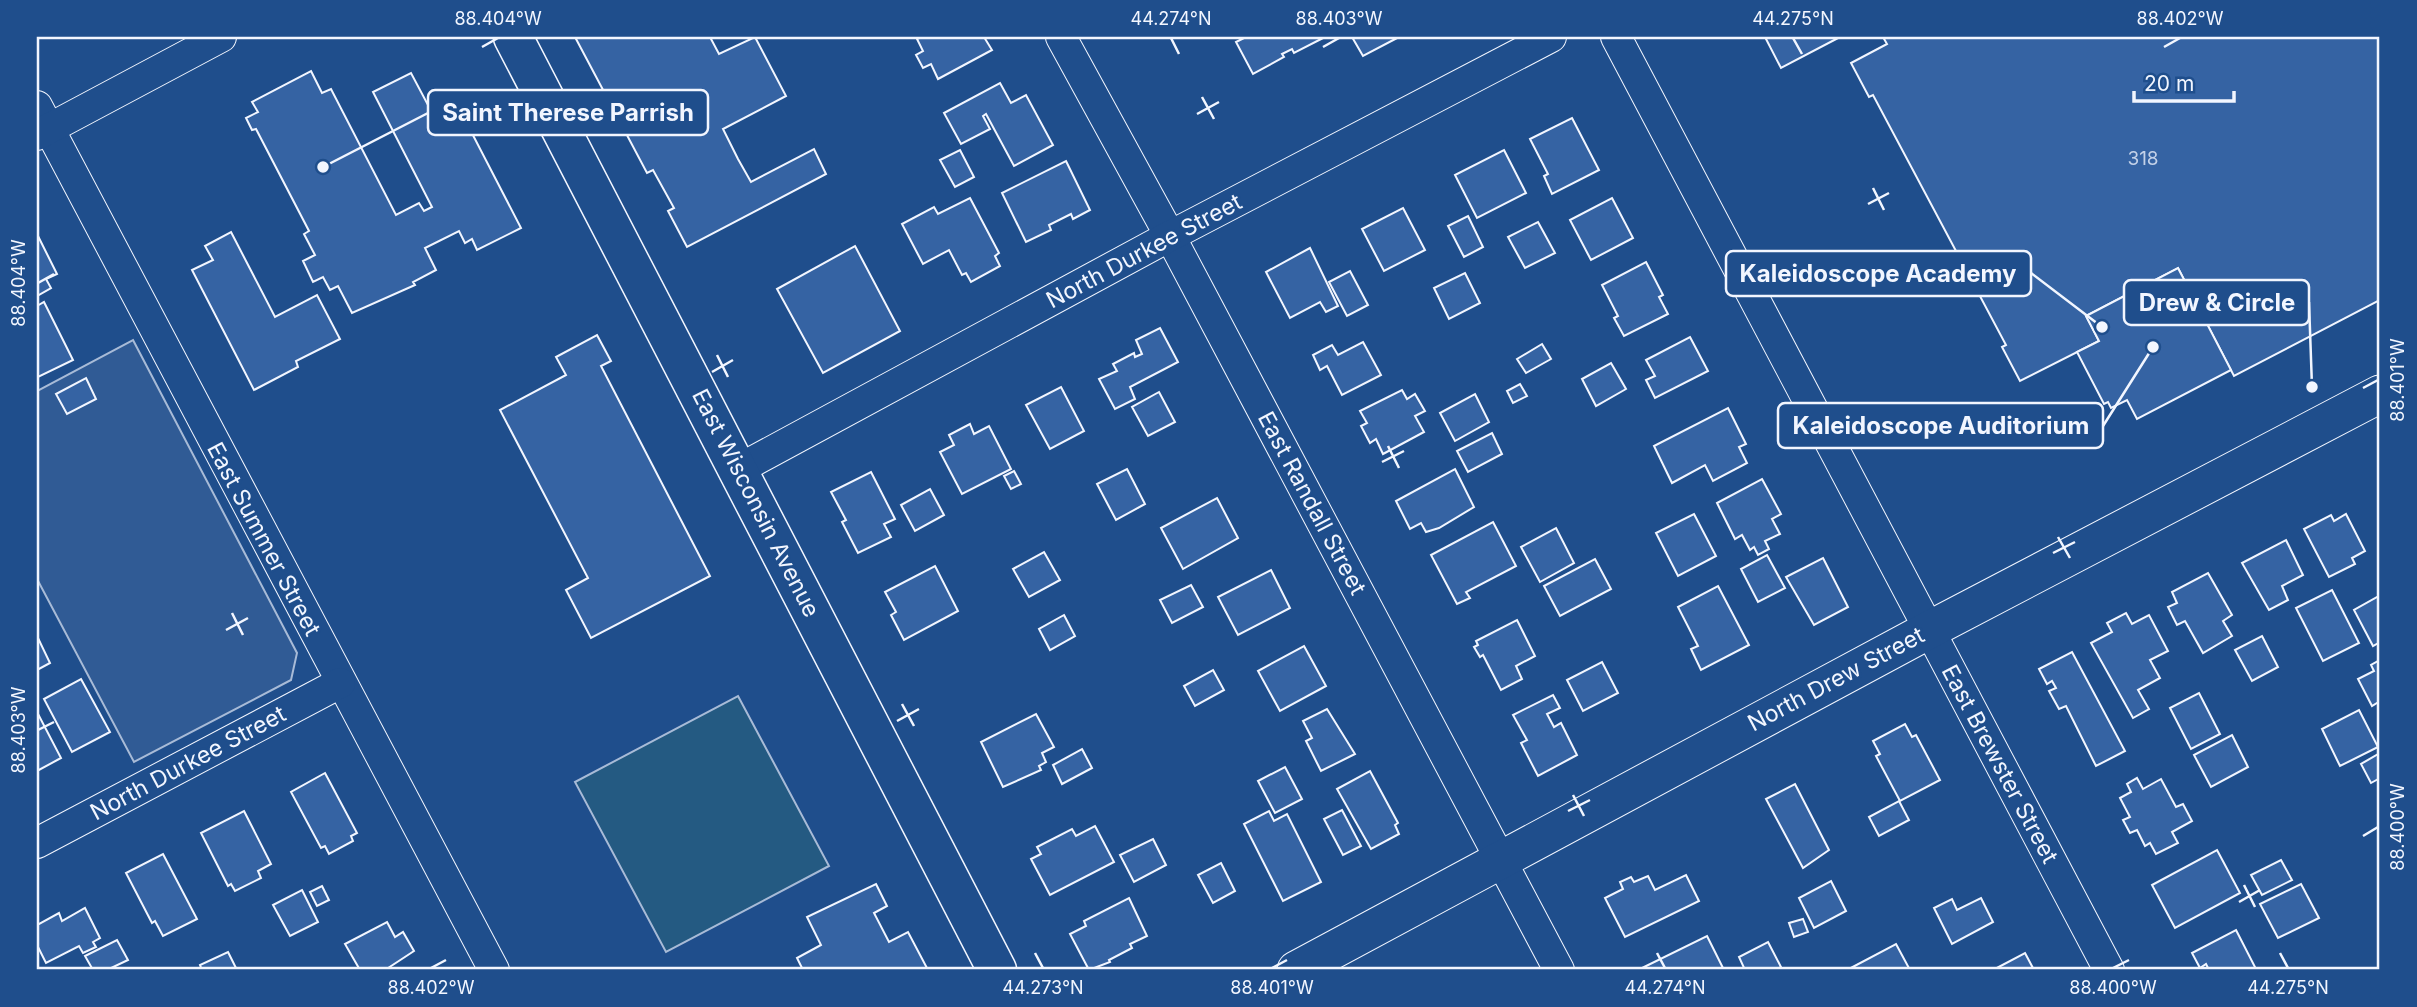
<svg xmlns="http://www.w3.org/2000/svg" width="2417" height="1007" font-family="Inter,sans-serif">
  <rect width="100%" height="100%" fill="#1f4e8c"/>
  <path fill="#245a82" stroke="#a8bbd7" stroke-width="2" d="M738 696 829 866 666 952 575 782Z"/>
  <path fill="#305b95" stroke="#a8bbd7" stroke-width="2" d="M133 340 297 653 291 680 134 762 37 579V391Z"/>
  <g fill="#3563a3" stroke="#f2f6ff" stroke-width="2">
    <path d="M575 37H710L719 54 755 37 786 96 723 129 738 159 751 182 814 149 826 174 687 247 668 211 674 208 653 170 647 173Z"/>
    <path d="M921 37H984L992 50 938 79 931 64 923 68 916 55 923 51 917 39Z"/>
    <path d="M1246 37H1325L1294 53 1292 49 1282 54 1284 57 1253 74 1236 42Z"/>
    <path d="M1352 37H1399L1363 56Z"/>
    <path d="M1765 37H1840L1781 68Z"/>
    <path d="M1883 37H2380V300L2234 376 2178 268 2086 316 2099 341 2020 381 2002 347 2006 345 1873 95 1869 97 1851 63 1887 44Z"/>
    <path d="M311 71 322 93 331 89 396 215 419 203 424 211 432 207 373 92 411 73 437 122 460 110 521 228 477 250 472 239 465 243 459 231 425 248 436 270 413 282 415 285 352 313 338 286 330 290 323 277 313 282 303 261 315 255 304 234 309 231 256 129 252 130 246 118 258 112 252 102Z"/>
    <path d="M1000 83 1011 103 1026 95 1053 145 1014 166 986 114 983 116 990 129 961 144 944 113Z"/>
    <path d="M1572 118 1599 170 1552 194 1544 176 1548 174 1530 139Z"/>
    <path d="M960 150 974 177 955 187 940 160Z"/>
    <path d="M1504 150 1526 193 1477 218 1455 175Z"/>
    <path d="M1066 161 1090 210 1073 219 1071 214 1049 225 1051 230 1026 242 1002 193Z"/>
    <path d="M970 198 999 253 995 256 1000 266 971 282 966 273 962 275 949 250 923 264 902 224 934 207 938 214Z"/>
    <path d="M1612 198 1633 238 1591 260 1570 220Z"/>
    <path d="M1403 208 1425 250 1384 271 1362 229Z"/>
    <path d="M1468 216 1483 247 1464 257 1448 226Z"/>
    <path d="M1538 222 1555 253 1525 268 1508 237Z"/>
    <path d="M231 232 275 317 317 295 340 339 296 361 298 367 254 390 192 270 213 260 205 246Z"/>
    <path d="M37 234 57 274 46 279 51 288 37 296Z"/>
    <path d="M855 246 900 331 823 373 777 289Z"/>
    <path d="M1310 248 1338 306 1326 312 1320 302 1290 318 1266 272Z"/>
    <path d="M1646 262 1663 295 1659 297 1668 314 1624 336 1614 318 1618 316 1602 285Z"/>
    <path d="M2178 268 2231 370 2137 419 2127 400 2111 408 2108 402 2104 404 2077 352 2099 341 2086 316Z"/>
    <path d="M1350 271 1368 305 1347 316 1329 282Z"/>
    <path d="M1465 273 1480 303 1449 319 1434 288Z"/>
    <path d="M44 302 73 360 38 377 37 306Z"/>
    <path d="M1160 328 1178 362 1130 387 1135 399 1115 409 1099 379 1117 371 1113 364 1134 353 1135 357 1142 354 1136 340Z"/>
    <path d="M597 335 611 361 601 366 710 576 591 638 566 590 588 578 500 410 566 375 556 357Z"/>
    <path d="M1690 337 1708 371 1655 398 1646 380 1655 376 1646 360Z"/>
    <path d="M1363 342 1381 375 1342 395 1327 366 1320 370 1313 355 1332 345 1338 355Z"/>
    <path d="M1542 344 1551 359 1526 373 1517 359Z"/>
    <path d="M1611 363 1626 389 1596 406 1582 379Z"/>
    <path d="M86 378 96 399 67 414 56 394Z"/>
    <path d="M1520 384 1527 396 1513 403 1507 391Z"/>
    <path d="M1061 387 1084 431 1050 449 1026 405Z"/>
    <path d="M1402 390 1407 399 1415 394 1425 411 1415 416 1424 432 1383 454 1376 439 1370 443 1361 426 1367 423 1360 411Z"/>
    <path d="M1159 392 1175 422 1148 436 1132 407Z"/>
    <path d="M1475 394 1489 422 1455 441 1440 413Z"/>
    <path d="M1728 408 1746 444 1739 447 1747 463 1713 481 1705 465 1672 483 1654 446Z"/>
    <path d="M970 424 974 434 989 426 1011 469 962 494 940 452 954 445 949 435Z"/>
    <path d="M1492 433 1502 454 1468 472 1457 451Z"/>
    <path d="M1127 469 1145 504 1116 520 1097 484Z"/>
    <path d="M1455 469 1474 507 1439 528 1426 532 1421 523 1410 529 1396 501Z"/>
    <path d="M1014 471 1021 484 1011 489 1004 476Z"/>
    <path d="M871 472 895 519 884 524 891 537 858 553 842 522 846 520 831 492Z"/>
    <path d="M1762 479 1781 514 1772 519 1780 534 1765 541 1769 549 1758 555 1754 547 1750 550 1742 535 1735 539 1717 503Z"/>
    <path d="M930 489 944 515 915 531 901 505Z"/>
    <path d="M1217 498 1238 538 1183 569 1161 528Z"/>
    <path d="M1694 514 1716 556 1678 576 1656 533Z"/>
    <path d="M2346 514 2365 551 2352 558 2355 564 2329 577 2304 529 2331 515 2334 521Z"/>
    <path d="M1493 522 1516 566 1466 592 1470 598 1457 604 1431 555Z"/>
    <path d="M1556 528 1574 563 1540 582 1521 547Z"/>
    <path d="M2286 540 2303 575 2282 586 2288 600 2269 610 2242 563Z"/>
    <path d="M1044 552 1060 580 1029 597 1013 569Z"/>
    <path d="M1767 555 1785 588 1758 602 1741 569Z"/>
    <path d="M1823 558 1848 607 1814 625 1786 577Z"/>
    <path d="M1595 559 1611 589 1560 616 1544 586Z"/>
    <path d="M935 566 958 611 904 640 891 615 896 612 885 592Z"/>
    <path d="M1271 570 1290 608 1238 635 1218 597Z"/>
    <path d="M2208 573 2232 615 2223 621 2232 636 2203 653 2185 621 2177 625 2168 607 2177 603 2172 592Z"/>
    <path d="M1191 585 1203 607 1172 623 1160 600Z"/>
    <path d="M1718 586 1749 645 1701 670 1691 649 1698 646 1678 607Z"/>
    <path d="M2332 590 2359 643 2323 661 2296 608Z"/>
    <path d="M2379 596 2380 642 2373 646 2354 610Z"/>
    <path d="M2126 613 2132 624 2149 615 2168 651 2150 660 2160 678 2138 690 2149 709 2133 718 2091 643 2112 632 2107 623Z"/>
    <path d="M1064 615 1075 636 1050 650 1039 629Z"/>
    <path d="M1517 620 1535 656 1516 666 1522 679 1501 690 1483 655 1480 657 1474 647 1478 645 1476 641Z"/>
    <path d="M37 636 50 663 37 670Z"/>
    <path d="M2262 636 2278 667 2252 681 2235 650Z"/>
    <path d="M1304 646 1326 686 1280 711 1258 671Z"/>
    <path d="M2072 652 2125 751 2096 766 2066 706 2059 709 2049 691 2056 688 2052 681 2047 684 2039 669Z"/>
    <path d="M2380 660V701L2372 706 2358 679 2374 671 2371 665Z"/>
    <path d="M1602 662 1618 693 1583 711 1567 680Z"/>
    <path d="M1213 670 1224 690 1195 706 1184 686Z"/>
    <path d="M81 679 110 732 72 752 44 699Z"/>
    <path d="M2199 693 2220 734 2191 749 2170 708Z"/>
    <path d="M1553 695 1560 708 1547 714 1554 727 1561 723 1577 755 1538 776 1521 743 1527 740 1513 715Z"/>
    <path d="M1327 709 1355 754 1321 771 1306 741 1312 738 1303 721Z"/>
    <path d="M2359 710 2378 747 2340 766 2322 729Z"/>
    <path d="M37 712 61 758 37 771Z"/>
    <path d="M1036 714 1054 747 1042 753 1046 762 1039 766 1041 770 1003 787 981 742Z"/>
    <path d="M1905 724 1912 737 1916 735 1940 780 1900 801 1876 756 1880 754 1873 741Z"/>
    <path d="M2232 735 2248 767 2211 787 2194 755Z"/>
    <path d="M1082 749 1092 768 1062 784 1053 765Z"/>
    <path d="M2380 753V778L2371 783 2361 764Z"/>
    <path d="M1285 767 1302 799 1275 813 1258 781Z"/>
    <path d="M1370 771 1398 823 1395 825 1399 834 1371 849 1337 789Z"/>
    <path d="M325 773 357 833 351 836 353 841 329 854 325 846 321 848 291 792Z"/>
    <path d="M2137 778 2143 789 2161 779 2176 807 2183 804 2192 821 2172 832 2178 843 2156 854 2150 843 2145 846 2137 830 2130 833 2123 820 2130 817 2120 798 2131 792 2127 784Z"/>
    <path d="M1795 784 1829 850 1803 868 1766 799Z"/>
    <path d="M1899 801 1909 820 1879 836 1869 817Z"/>
    <path d="M1342 810 1361 846 1343 855 1324 819Z"/>
    <path d="M244 811 271 864 258 871 261 878 235 891 231 884 228 886 201 833Z"/>
    <path d="M1269 811 1274 821 1287 814 1321 882 1283 901 1244 824Z"/>
    <path d="M1095 826 1114 862 1050 895 1031 859 1041 854 1037 847 1072 829 1076 836Z"/>
    <path d="M1153 839 1166 865 1134 882 1120 855Z"/>
    <path d="M2217 850 2240 893 2175 928 2152 885Z"/>
    <path d="M163 854 197 919 163 936 155 921 152 923 126 873Z"/>
    <path d="M2281 860 2292 880 2262 895 2251 875Z"/>
    <path d="M1221 863 1235 891 1213 903 1198 875Z"/>
    <path d="M1686 875 1699 901 1625 937 1605 898 1623 889 1620 882 1631 877 1634 882 1648 876 1655 890Z"/>
    <path d="M1831 881 1846 911 1814 928 1799 898Z"/>
    <path d="M876 884 887 906 874 913 889 942 908 932 928 970H803L797 958 821 945 807 917Z"/>
    <path d="M2301 884 2319 918 2278 938 2260 904Z"/>
    <path d="M322 886 329 900 317 906 310 892Z"/>
    <path d="M302 890 318 922 290 936 273 905Z"/>
    <path d="M1129 898 1147 936 1130 944 1132 948 1109 960 1110 962 1089 970 1070 934 1086 926 1084 921Z"/>
    <path d="M1981 898 1993 922 1952 944 1934 908 1952 899 1957 910Z"/>
    <path d="M85 908 100 938 93 942 96 947 83 953 79 946 46 963 37 945V925L59 913 62 921Z"/>
    <path d="M1803 919 1808 932 1794 937 1789 923Z"/>
    <path d="M387 922 395 937 403 932 414 951 385 970H360L345 944Z"/>
    <path d="M2236 930 2256 969 2209 970 2206 964 2200 968 2192 953Z"/>
    <path d="M1707 936 1724 970H1638Z"/>
    <path d="M117 940 128 960 107 970H93L85 956Z"/>
    <path d="M1768 942 1781 967 1775 970H1745L1739 957Z"/>
    <path d="M1896 944 1910 970H1847Z"/>
    <path d="M228 952 237 970H202L200 965Z"/>
    <path d="M2025 953 2034 970H1993Z"/>
  </g>
  <g fill="none" stroke-linecap="round" stroke-linejoin="round">
    <defs>
      <g id="minor">
        <path d="M1061 37 1170 236 1559 970"/>
        <path d="M1616 37 2109 970"/>
        <path d="M37 106 494 970"/>
        <path d="M37 135 221 37"/>
        <path d="M739 469 1170 236 1551 37"/>
        <path d="M37 843 340 683"/>
      </g>
      <path id="tertiary" d="M1296 970 1929 630 2380 394"/>
      <path id="secondary" d="M513 37 997 970"/>
    </defs>
    <use href="#minor" stroke="#f2f6ff" stroke-width="32"/>
    <use href="#tertiary" stroke="#f2f6ff" stroke-width="39"/>
    <use href="#secondary" stroke="#f2f6ff" stroke-width="41"/>
    <use href="#minor" stroke="#1f4e8c" stroke-width="30"/>
    <use href="#tertiary" stroke="#1f4e8c" stroke-width="37"/>
    <use href="#secondary" stroke="#1f4e8c" stroke-width="38"/>
  </g>
  <path fill="none" stroke="#f2f6ff" stroke-width="2.5" d="M1171 38 1179 54M1793 38 1802 54M482 47 498 38M1323 47 1339 38M2164 47 2180 38M1202 97 1214 119M1197 114 1219 102M1873 188 1884 210M1868 204 1889 193M38 283 54 274M717 355 728 377M712 372 733 360M2363 388 2378 380M1388 446 1399 468M1382 462 1404 451M2058 537 2070 558M2053 553 2075 542M232 613 243 635M226 630 248 618M902 704 914 726M897 721 919 709M38 730 54 722M1573 795 1584 816M1568 811 1590 800M2363 836 2378 827M2244 885 2255 907M2239 902 2260 890M1035 953 1043 968M1657 953 1665 968M2280 953 2288 968M431 968 446 960M1272 968 1287 960M2113 968 2129 960"/>
  <g text-anchor="middle" stroke-width="5" stroke-linejoin="round" paint-order="stroke">
    <g font-size="19" fill="#c3d1e8">
      <text x="2143" y="165">318</text>
    </g>
    <g font-size="23" fill="#f2f6ff" stroke="#1f4e8c">
      <text transform="translate(1144 251) rotate(-28)" y="8">North Durkee Street</text>
      <text transform="translate(756 503) rotate(63)" y="8">East Wisconsin Avenue</text>
      <text transform="translate(1312 503) rotate(62)" y="8">East Randall Street</text>
      <text transform="translate(264 539) rotate(62)" y="8">East Summer Street</text>
      <text transform="translate(1836 679) rotate(-28)" y="8">North Drew Street</text>
      <text transform="translate(188 763) rotate(-28)" y="8">North Durkee Street</text>
      <text transform="translate(2000 764) rotate(62)" y="8">East Brewster Street</text>
    </g>
  </g>
  <path fill="none" stroke="#f2f6ff" stroke-width="2.5" d="M323 167L428 113M2102 327L2031 273M2312 387L2309 302M2153 347L2103 426"/>
  <g fill="#f2f6ff" stroke="#1f4e8c" stroke-width="2.5">
    <circle cx="323" cy="167" r="7"/>
    <circle cx="2102" cy="327" r="7"/>
    <circle cx="2312" cy="387" r="7"/>
    <circle cx="2153" cy="347" r="7"/>
  </g>
  <g fill="#1f4e8c" stroke="#f2f6ff" stroke-width="2.5">
    <rect x="428" y="90" width="280" height="45" rx="7"/>
    <rect x="1726" y="251" width="305" height="45" rx="7"/>
    <rect x="2124" y="280" width="185" height="45" rx="7"/>
    <rect x="1778" y="403" width="325" height="45" rx="7"/>
  </g>
  <g font-size="24" text-anchor="middle" font-weight="bold" fill="#f2f6ff">
    <text x="568" y="121">Saint Therese Parrish</text>
    <text x="1878" y="282">Kaleidoscope Academy</text>
    <text x="2217" y="311">Drew &amp; Circle</text>
    <text x="1941" y="434">Kaleidoscope Auditorium</text>
  </g>
  <rect width="2417" height="1007" fill="none" stroke="#1f4e8c" stroke-width="77"/>
  <path d="M2134 91v10h100v-10" fill="none" stroke="#f2f6ff" stroke-width="3.5"/>
  <text x="2144" y="91" font-size="21" fill="#f2f6ff" stroke="#1f4e8c" stroke-width="5" paint-order="stroke">20 m</text>
  <rect x="38" y="38" width="2340" height="930" fill="none" stroke="#f2f6ff" stroke-width="2.5"/>
  <g font-size="18" text-anchor="middle" fill="#f2f6ff">
    <text x="498" y="25">88.404°W</text>
    <text x="1171" y="25">44.274°N</text>
    <text x="1339" y="25">88.403°W</text>
    <text x="1793" y="25">44.275°N</text>
    <text x="2180" y="25">88.402°W</text>
    <text transform="translate(19 283) rotate(-90)" y="6">88.404°W</text>
    <text transform="translate(2398 380) rotate(-90)" y="6">88.401°W</text>
    <text transform="translate(19 730) rotate(-90)" y="6">88.403°W</text>
    <text transform="translate(2398 827) rotate(-90)" y="6">88.400°W</text>
    <text x="431" y="994">88.402°W</text>
    <text x="1043" y="994">44.273°N</text>
    <text x="1272" y="994">88.401°W</text>
    <text x="1665" y="994">44.274°N</text>
    <text x="2113" y="994">88.400°W</text>
    <text x="2288" y="994">44.275°N</text>
  </g>
</svg>
